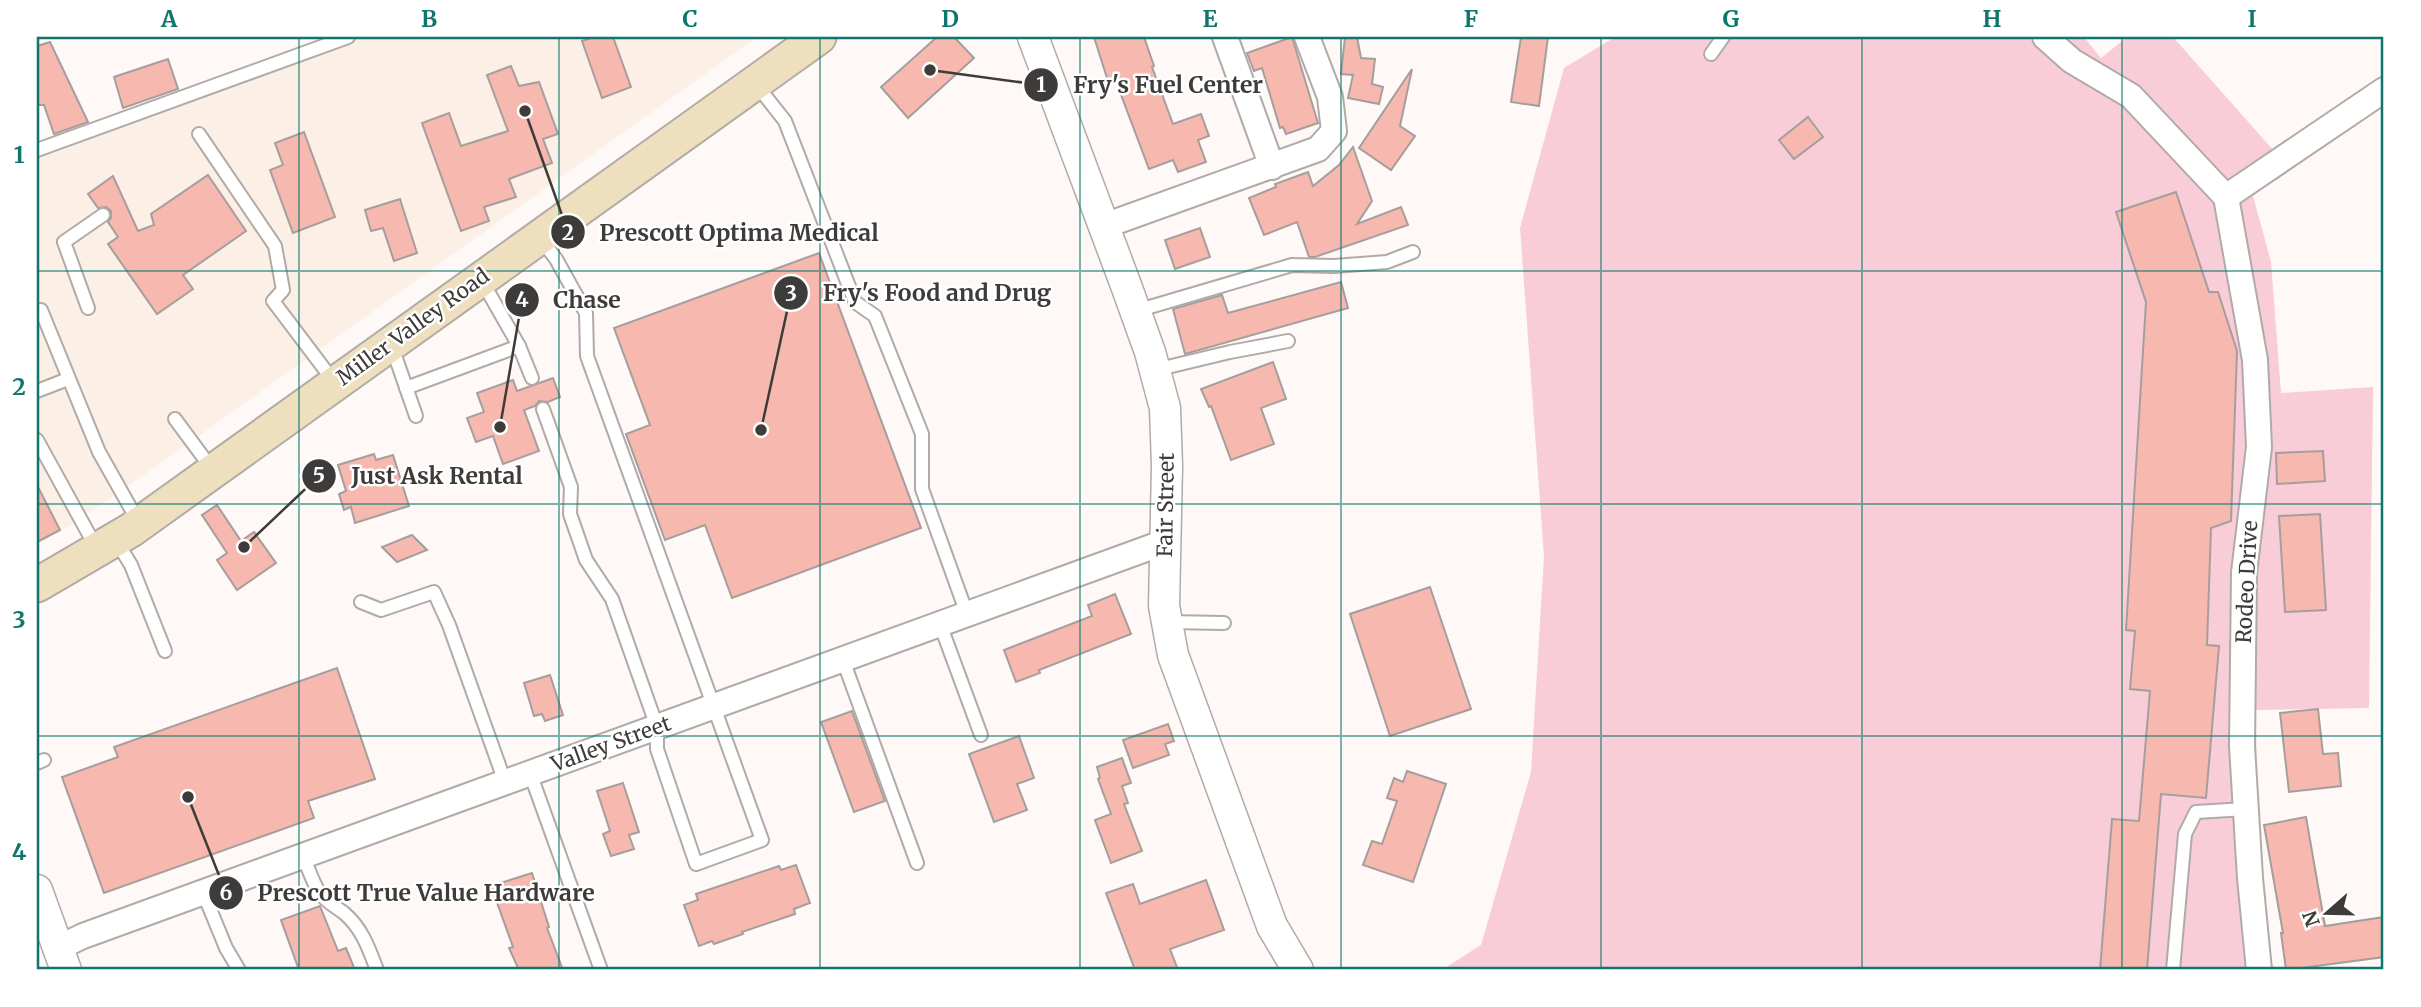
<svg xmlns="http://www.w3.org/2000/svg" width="2421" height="1007" font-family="Merriweather,serif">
  <rect width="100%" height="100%" fill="#fef9f6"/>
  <path fill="#fcefe6" d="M334 37H757L151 470 68 527 37 544V144Z"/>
  <path fill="#f8cdd8" d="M1615 37H2084L2101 58 2127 37H2173L2289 168 2253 196 2271 262 2281 393 2373 387 2369 708 2256 710 2257 838 2273 970H1451L1448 966 1481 945 1531 772 1544 556 1520 228 1564 68Z"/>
  <g fill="#f7b8af" stroke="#a59e9d" stroke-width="2">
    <path d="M594 37H613L631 87 602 98 582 41Z"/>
    <path d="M937 37H954L974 58 908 118 881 87Z"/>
    <path d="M1094 37H1144L1154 66 1152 67 1173 124 1201 114 1209 136 1198 140 1206 162 1178 172 1173 160 1149 169 1115 79 1108 81Z"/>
    <path d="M1292 37 1318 123 1286 134 1283 127 1280 128 1262 68 1254 71 1247 53Z"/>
    <path d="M1345 37H1357L1361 58 1375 59 1372 84 1383 87 1379 104 1348 98 1353 75 1341 74Z"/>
    <path d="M1521 37H1548L1539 106 1511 102Z"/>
    <path d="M50 42 88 122 54 134 44 105H37V46Z"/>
    <path d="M168 59 178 89 123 108 114 77Z"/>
    <path d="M511 66 519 86 539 82 558 134 543 139 552 163 509 179 516 197 484 207 489 221 461 231 422 123 449 113 461 146 508 131 487 75Z"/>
    <path d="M1412 69 1400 126 1415 136 1391 170 1359 148Z"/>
    <path d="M1808 117 1823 137 1794 159 1779 140Z"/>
    <path d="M304 132 335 217 293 233 270 170 283 165 275 143Z"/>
    <path d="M1353 147 1372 201 1357 224 1401 207 1408 225 1315 257H1309L1297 222 1264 235 1249 198 1276 187 1275 184 1308 172 1313 186 1339 165Z"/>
    <path d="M208 175 246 231 183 275 193 289 157 314 108 244 118 237 108 222 111 218V211L106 207 98 208 88 194 113 176 138 231 154 225 151 214Z"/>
    <path d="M2176 192 2209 292H2218L2237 351 2231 521 2211 528 2207 645 2219 646 2206 798 2161 794 2147 970H2100L2112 819 2139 821 2150 691 2130 689 2135 631 2126 630 2146 302 2116 212Z"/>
    <path d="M400 199 417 253 394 261 383 228 371 231 365 210Z"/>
    <path d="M1200 228 1210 257 1175 269 1165 240Z"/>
    <path d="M819 253 921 528 732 598 705 525 665 540 626 434 650 425 614 328Z"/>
    <path d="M1341 282 1348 308 1185 354 1173 309 1222 295 1228 313Z"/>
    <path d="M1273 362 1286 399 1261 408 1274 444 1231 460 1211 406 1209 407 1201 389Z"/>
    <path d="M553 378 560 397 548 402 539 401 535 406 524 410 539 451 503 464 493 436 476 442 467 418 484 412 477 393 513 380 517 391Z"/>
    <path d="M2323 451 2325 481 2277 484 2276 453Z"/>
    <path d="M374 454 376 460 393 455 409 506 355 523 351 507 344 510 339 494 346 491 338 465Z"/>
    <path d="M37 485 60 530 37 542Z"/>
    <path d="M217 505 241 541 254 532 276 563 237 590 217 560 227 553 202 515Z"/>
    <path d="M2320 514 2326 610 2285 612 2279 516Z"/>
    <path d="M412 535 427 550 397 562 382 547Z"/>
    <path d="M1430 587 1471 709 1390 736 1350 614Z"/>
    <path d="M1115 594 1131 634 1039 670 1040 673 1016 682 1004 650 1092 616 1088 605Z"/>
    <path d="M337 668 375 779 308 801 314 818 104 893 62 777 118 757 114 747Z"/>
    <path d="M550 675 563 715 545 721 542 714 534 716 524 683Z"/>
    <path d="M2318 709 2323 754 2338 753 2341 786 2289 792 2280 713Z"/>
    <path d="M852 711 885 801 854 812 821 722Z"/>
    <path d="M1168 724 1174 741 1165 744 1169 755 1133 768 1123 740Z"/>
    <path d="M1019 736 1034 778 1017 784 1027 810 994 822 969 754Z"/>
    <path d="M1122 758 1131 783 1122 786 1128 803 1124 804 1142 851 1111 863 1095 820 1111 814 1098 779 1100 778 1097 767Z"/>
    <path d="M1407 771 1446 784 1413 882 1363 865 1372 841 1382 844 1397 801 1387 798 1394 778 1403 782Z"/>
    <path d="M623 783 639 832 629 835 634 849 611 856 603 834 610 831 597 791Z"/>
    <path d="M2306 817 2325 926 2384 917V957L2286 970 2281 933H2283L2264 825Z"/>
    <path d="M796 865 810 903 794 909 795 914 742 932 743 934 714 944 712 941 699 946 684 905 698 900 696 894 779 866 781 870Z"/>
    <path d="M532 873 549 927 547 928 563 970H519L509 948 513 947 491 886Z"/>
    <path d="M1206 880 1224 930 1170 949 1178 970H1135L1106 893 1133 884 1140 904Z"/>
    <path d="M320 906 338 951 346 948 355 970H299L281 920Z"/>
  </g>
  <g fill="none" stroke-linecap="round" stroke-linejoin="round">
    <defs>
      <g id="service">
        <path d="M1711 54 1723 37"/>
        <path d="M755 83 785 121 855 302 875 316 922 434V489L967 614"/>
        <path d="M199 134 275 246 283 290 273 301 335 383"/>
        <path d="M37 150 348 37"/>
        <path d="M540 238 556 259 586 313 587 356 762 840 696 864 657 749V727L612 599 586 560 570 514 571 487 543 409"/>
        <path d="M88 308 64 242 103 215"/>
        <path d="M41 310 99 452 139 523"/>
        <path d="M1136 311 1292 265 1334 266 1387 262 1413 252"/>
        <path d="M519 346 532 378"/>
        <path d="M392 347 416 416"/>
        <path d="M1155 370 1230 352 1288 341"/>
        <path d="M406 388 519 346 482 281"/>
        <path d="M37 391 68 379"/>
        <path d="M175 419 212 469"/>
        <path d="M37 440 97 549"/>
        <path d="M115 539 131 565 165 651"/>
        <path d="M361 602 381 610 434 592 449 625 505 782"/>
        <path d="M1168 622 1224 623"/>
        <path d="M940 624 981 735"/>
        <path d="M843 660 917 863"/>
        <path d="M37 763 44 760"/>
        <path d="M530 773 601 970"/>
        <path d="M303 856C308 867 312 881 319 892 326 902 335 906 344 913 362 928 369 949 377 970"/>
        <path d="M203 892 226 948 239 970"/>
        <path d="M2173 970 2185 834 2196 812 2246 809"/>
      </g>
      <g id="minor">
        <path d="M1225 37 1272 167"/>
        <path d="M2045 37 2072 61 2131 96 2226 197 2384 90"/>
        <path d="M2226 197 2255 360 2259 447 2244 573 2242 746 2250 878 2259 970"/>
        <path d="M1104 226 1318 149 1334 131 1330 97 1307 37"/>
        <path d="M58 948 83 936 1165 542"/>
      </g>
      <g id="tertiary">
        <path d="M1033 37 1127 288 1150 352 1165 408 1167 466 1164 606 1173 655 1272 926 1298 970"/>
        <path d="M37 890 66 970"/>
      </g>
      <path id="secondary" d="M37 585 131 530 819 37"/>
    </defs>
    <use href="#service" stroke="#b1aba7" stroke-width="16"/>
    <use href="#minor" stroke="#b1aba7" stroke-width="28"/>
    <use href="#tertiary" stroke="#b1aba7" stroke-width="33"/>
    <use href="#secondary" stroke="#b1aba7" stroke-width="37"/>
    <use href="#service" stroke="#fff" stroke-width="12"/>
    <use href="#minor" stroke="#fff" stroke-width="24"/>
    <use href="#tertiary" stroke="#fff" stroke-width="30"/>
    <use href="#secondary" stroke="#eedfbe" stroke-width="33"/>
  </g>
  <path fill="none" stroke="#0f766e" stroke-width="2" stroke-opacity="0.55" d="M299 37V970M559 37V970M820 37V970M1080 37V970M1341 37V970M1601 37V970M1862 37V970M2122 37V970M37 271H2384M37 504H2384M37 736H2384"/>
  <g text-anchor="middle" stroke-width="5" stroke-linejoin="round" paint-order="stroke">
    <g font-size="21" fill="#3e3c3a" stroke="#fff">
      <text transform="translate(413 327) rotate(-36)" y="7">Miller Valley Road</text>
      <text transform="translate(1166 505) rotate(-89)" y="7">Fair Street</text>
      <text transform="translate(2247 582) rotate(-87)" y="7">Rodeo Drive</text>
      <text transform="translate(611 744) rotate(-20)" y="7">Valley Street</text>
    </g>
  </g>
  <path fill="none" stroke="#3e3c3a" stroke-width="2.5" d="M930 70L1041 85M525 111L568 232M761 430L791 293M500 427L522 300M244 547L319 476M188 797L226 893"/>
  <g fill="#3e3c3a" stroke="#fff" stroke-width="2.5">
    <circle cx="930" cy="70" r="7"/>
    <circle cx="525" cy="111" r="7"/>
    <circle cx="761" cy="430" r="7"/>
    <circle cx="500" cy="427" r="7"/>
    <circle cx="244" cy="547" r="7"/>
    <circle cx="188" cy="797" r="7"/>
    <circle cx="1041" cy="85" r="18"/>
    <circle cx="568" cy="232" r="18"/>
    <circle cx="791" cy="293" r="18"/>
    <circle cx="522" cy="300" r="18"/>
    <circle cx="319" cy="476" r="18"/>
    <circle cx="226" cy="893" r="18"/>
  </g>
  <g font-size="21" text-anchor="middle" font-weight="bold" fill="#fff">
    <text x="1041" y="92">1</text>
    <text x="568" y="240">2</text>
    <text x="791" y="301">3</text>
    <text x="522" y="307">4</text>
    <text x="319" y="483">5</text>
    <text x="226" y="900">6</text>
  </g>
  <g font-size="23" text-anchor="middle" font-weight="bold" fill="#3e3c3a" stroke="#fff" stroke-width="5" stroke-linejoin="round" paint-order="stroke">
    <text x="1168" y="93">Fry's Fuel Center</text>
    <text x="739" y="241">Prescott Optima Medical</text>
    <text x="937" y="301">Fry's Food and Drug</text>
    <text x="587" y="308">Chase</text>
    <text x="437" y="484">Just Ask Rental</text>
    <text x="426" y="901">Prescott True Value Hardware</text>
  </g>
  <rect width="2421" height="1007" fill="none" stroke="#ffffff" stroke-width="77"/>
  <g transform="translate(2327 913) rotate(250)" stroke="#ffffff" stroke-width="5" paint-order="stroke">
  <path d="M0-5L12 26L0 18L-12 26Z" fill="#3e3c3a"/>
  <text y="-10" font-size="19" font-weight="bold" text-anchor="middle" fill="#3e3c3a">N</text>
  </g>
  <rect x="38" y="38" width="2344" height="930" fill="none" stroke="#0f766e" stroke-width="2.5"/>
  <g font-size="23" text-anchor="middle" font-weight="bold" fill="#0f766e">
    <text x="169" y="27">A</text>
    <text x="429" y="27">B</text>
    <text x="690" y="27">C</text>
    <text x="950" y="27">D</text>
    <text x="1210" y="27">E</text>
    <text x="1471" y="27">F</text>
    <text x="1731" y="27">G</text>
    <text x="1992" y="27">H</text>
    <text x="2252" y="27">I</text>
    <text x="19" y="163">1</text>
    <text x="19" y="395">2</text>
    <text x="19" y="628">3</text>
    <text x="19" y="860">4</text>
  </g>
</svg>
